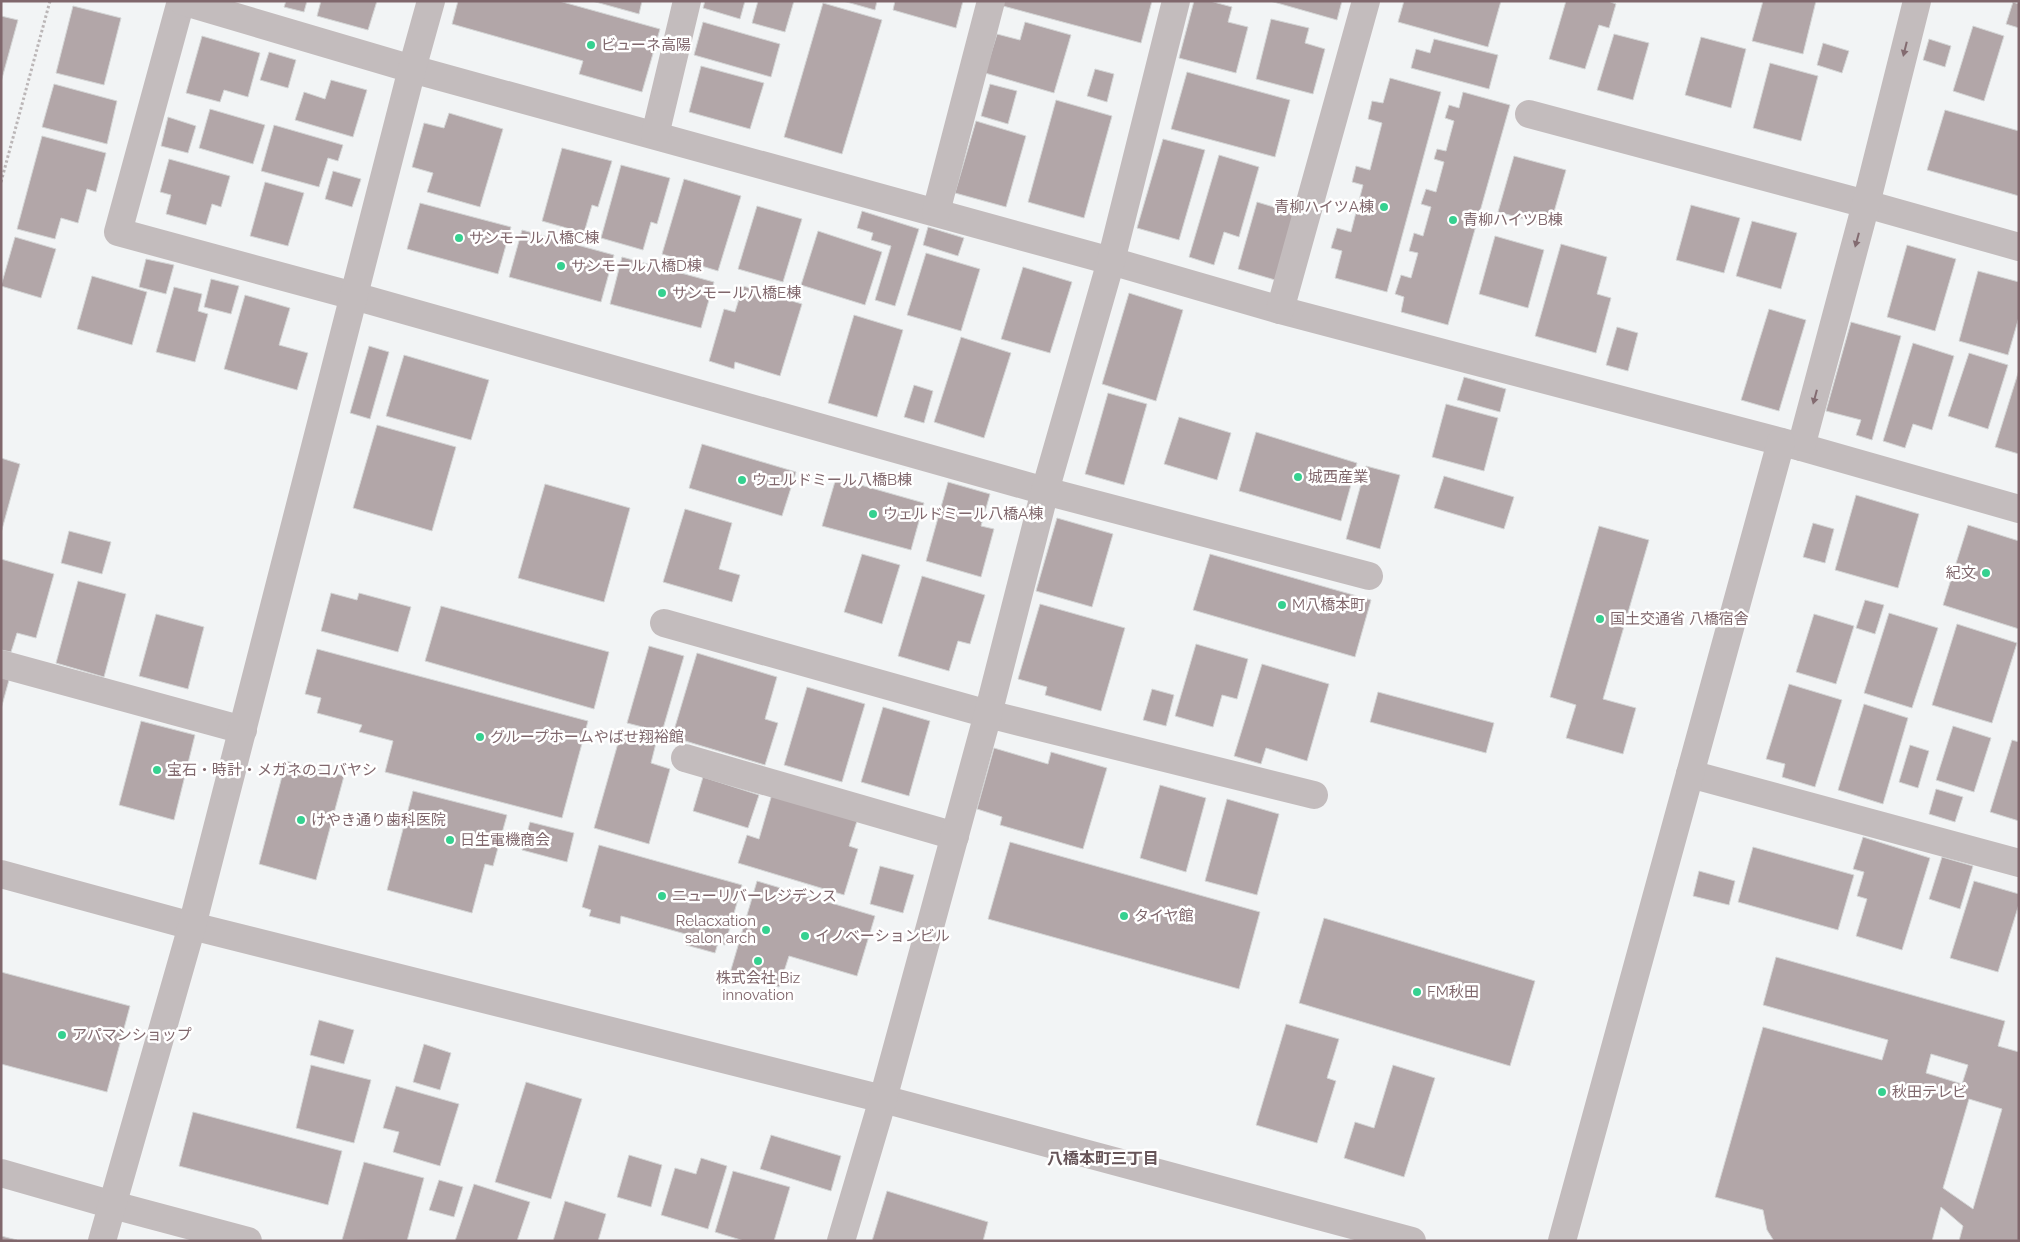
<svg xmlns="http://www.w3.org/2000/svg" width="2020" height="1242" font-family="Raleway,'Noto Sans JP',sans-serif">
  <rect width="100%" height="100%" fill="#f2f4f5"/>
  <g fill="#b2a6a8" stroke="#d4d6d6" fill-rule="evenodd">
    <path d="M286 1H307L304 12 284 7Z"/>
    <path d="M321 1H377L368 30 317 16Z"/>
    <path d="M458 1H559L660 29 642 92 579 74 583 61 452 24Z"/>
    <path d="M592 1H642L639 14Z"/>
    <path d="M705 1H745L740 19 703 8Z"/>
    <path d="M758 1H794L785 32 752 23Z"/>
    <path d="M843 1H877L875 10Z"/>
    <path d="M895 1H963L956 28 893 10Z"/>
    <path d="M1004 1H1152L1141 43 1003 6Z"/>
    <path d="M1194 1H1210L1232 7 1228 22 1248 27 1236 73 1179 58Z"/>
    <path d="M1270 1H1342L1337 20Z"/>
    <path d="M1404 1H1501L1488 47 1398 22Z"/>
    <path d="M1566 1H1608L1616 4 1609 28 1599 25 1585 69 1549 59Z"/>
    <path d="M1763 1H1816L1803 54 1752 41Z"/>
    <path d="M2013 2 2019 4V28L2006 24Z"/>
    <path d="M823 3 882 20 842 154 784 137Z"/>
    <path d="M73 6 121 18 104 85 56 73Z"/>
    <path d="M1 16 18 20 1 82Z"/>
    <path d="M1271 19 1309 28 1305 43 1325 49 1313 94 1256 79Z"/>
    <path d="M703 22 780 44 771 77 694 55Z"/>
    <path d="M1025 22 1071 35 1054 93 985 73 997 34 1020 40Z"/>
    <path d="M1973 26 2004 36 1984 101 1953 91Z"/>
    <path d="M1614 34 1649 43 1633 100 1597 90Z"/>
    <path d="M202 36 260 53 248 97 224 90 220 102 186 93Z"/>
    <path d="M1701 37 1746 49 1731 108 1685 95Z"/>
    <path d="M1434 39 1498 55 1489 89 1411 68 1416 49 1430 53Z"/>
    <path d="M1929 39 1951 46 1945 67 1923 60Z"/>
    <path d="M1823 43 1849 51 1842 73 1817 65Z"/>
    <path d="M269 52 296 60 288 88 260 80Z"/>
    <path d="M1770 63 1818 76 1801 141 1753 128Z"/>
    <path d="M701 66 764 83 750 129 689 112Z"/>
    <path d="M1095 69 1114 74 1107 102 1087 96Z"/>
    <path d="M1187 72 1290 100 1275 157 1171 129Z"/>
    <path d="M1390 78 1441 92 1387 292 1335 278 1342 251 1331 248 1337 228 1351 232 1363 185 1352 182 1356 166 1370 170 1382 123 1368 119 1372 101 1383 103Z"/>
    <path d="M331 80 367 90 353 137 295 120 304 92 325 99Z"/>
    <path d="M54 84 117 101 107 144 42 127Z"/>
    <path d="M990 84 1017 91 1008 124 981 116Z"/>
    <path d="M1463 92 1510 105 1448 325 1401 312 1404 297 1395 294 1401 275 1411 278 1418 253 1409 251 1414 233 1423 236 1431 207 1421 204 1426 189 1436 192 1444 162 1434 159 1437 149 1446 151 1454 121 1445 118 1449 105 1459 108Z"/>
    <path d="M1056 100 1112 116 1084 218 1028 202Z"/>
    <path d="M210 109 265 125 253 164 199 148Z"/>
    <path d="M1945 110 2019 131V196L1927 170Z"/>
    <path d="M449 113 503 129 480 207 427 192 433 173 412 167 424 123 444 128Z"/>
    <path d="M168 117 196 126 188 153 161 146Z"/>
    <path d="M976 121 1026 136 1006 207 955 193Z"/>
    <path d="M274 125 343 145 338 161 328 158 319 187 261 171Z"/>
    <path d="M42 136 106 153 96 192 87 189 78 223 61 218 55 239 17 229Z"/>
    <path d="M1163 139 1205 150 1179 240 1137 228Z"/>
    <path d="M562 148 612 161 598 207 592 205 584 233 542 221Z"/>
    <path d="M1219 155 1259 167 1239 237 1224 232 1214 265 1189 257Z"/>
    <path d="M1514 156 1566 170 1550 226 1498 212Z"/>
    <path d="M169 159 230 176 221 207 212 204 206 225 166 214 171 195 160 192Z"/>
    <path d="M621 165 670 178 657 224 651 222 643 250 601 238Z"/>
    <path d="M333 171 361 179 352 207 325 199Z"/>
    <path d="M684 179 741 196 718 271 662 254Z"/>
    <path d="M265 182 304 193 288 246 250 236Z"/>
    <path d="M1257 202 1294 213 1275 280 1238 269Z"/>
    <path d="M420 203 511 227 498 274 407 249Z"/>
    <path d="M1691 205 1740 218 1724 273 1676 260Z"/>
    <path d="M757 206 802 219 783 282 738 269Z"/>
    <path d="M862 211 919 229 895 306 875 300 891 246 871 240 873 233 857 228Z"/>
    <path d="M1752 221 1797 233 1781 289 1736 276Z"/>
    <path d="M928 227 964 238 958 256 923 245Z"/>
    <path d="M522 230 614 255 601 302 509 277Z"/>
    <path d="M818 231 882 252 865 305 801 285Z"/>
    <path d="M1495 236 1544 250 1528 308 1479 294Z"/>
    <path d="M15 237 56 249 41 298 1 286Z"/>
    <path d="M1561 244 1607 257 1597 294 1611 298 1596 353 1535 336Z"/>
    <path d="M1907 245 1956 259 1935 331 1887 317Z"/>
    <path d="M926 253 980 269 961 331 907 315Z"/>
    <path d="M622 257 714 282 701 328 610 304Z"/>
    <path d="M146 259 174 265 166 294 139 287Z"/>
    <path d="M1023 267 1072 282 1050 353 1001 339Z"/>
    <path d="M1978 271 2019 282V317L2008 355 1959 341Z"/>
    <path d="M92 276 147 292 132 345 77 329Z"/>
    <path d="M211 279 239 286 231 314 204 307Z"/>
    <path d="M743 286 802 304 780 376 735 362 734 369 709 361 724 309 735 312Z"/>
    <path d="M174 287 202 294 198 311 208 314 195 362 156 352Z"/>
    <path d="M1129 293 1183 310 1156 401 1102 384Z"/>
    <path d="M245 295 290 308 279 345 308 353 297 390 224 369Z"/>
    <path d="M1769 309 1806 320 1779 411 1741 400Z"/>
    <path d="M854 315 903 330 877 417 828 403Z"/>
    <path d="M1851 322 1901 336 1872 440 1856 435 1861 420 1826 411Z"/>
    <path d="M1617 327 1638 333 1628 371 1606 365Z"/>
    <path d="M961 337 1011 353 984 438 934 422Z"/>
    <path d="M1913 343 1954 356 1932 430 1913 424 1905 448 1883 441Z"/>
    <path d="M369 346 389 352 370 419 350 413Z"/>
    <path d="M1969 353 2008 365 1988 429 1948 416Z"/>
    <path d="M404 355 489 380 471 440 386 416Z"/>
    <path d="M2019 370V454L1995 447Z"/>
    <path d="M1464 377 1506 389 1500 412 1457 400Z"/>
    <path d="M914 385 933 391 924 423 904 417Z"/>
    <path d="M1108 393 1147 404 1124 485 1085 474Z"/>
    <path d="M1446 404 1498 418 1484 471 1432 457Z"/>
    <path d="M1179 417 1231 433 1217 480 1164 464Z"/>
    <path d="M377 425 456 447 432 531 353 508Z"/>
    <path d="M1256 432 1357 463 1341 521 1239 491Z"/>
    <path d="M702 444 796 472 782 516 689 488Z"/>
    <path d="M1 458 20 464 1 533Z"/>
    <path d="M1366 466 1400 475 1380 549 1346 539Z"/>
    <path d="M1444 476 1514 497 1504 529 1434 508Z"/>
    <path d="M836 478 924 503 911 550 822 526Z"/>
    <path d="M948 482 990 494 981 526 994 529 981 577 926 561Z"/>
    <path d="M545 484 630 508 604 602 518 578Z"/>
    <path d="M1856 495 1919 514 1898 588 1835 570Z"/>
    <path d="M685 509 732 523 719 569 740 575 732 602 663 582Z"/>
    <path d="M1057 518 1113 534 1092 607 1036 591Z"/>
    <path d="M1813 523 1834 529 1825 563 1803 557Z"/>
    <path d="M1968 525 2019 541V629L1943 605Z"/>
    <path d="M1599 526 1649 540 1603 699 1636 708 1623 754 1566 738 1576 705 1550 697Z"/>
    <path d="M69 531 111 542 102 574 61 563Z"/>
    <path d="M862 554 900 565 882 624 844 612Z"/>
    <path d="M1210 554 1371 600 1355 657 1193 610Z"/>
    <path d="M1 559 54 574 36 638 17 633 11 652 1 650Z"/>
    <path d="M922 576 985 595 970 644 958 641 949 671 898 656Z"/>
    <path d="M78 581 126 594 104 677 56 663Z"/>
    <path d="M331 593 357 600 359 593 411 607 398 652 321 631Z"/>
    <path d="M1865 600 1884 605 1875 634 1856 628Z"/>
    <path d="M1040 604 1125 628 1101 711 1045 695 1047 687 1018 679Z"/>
    <path d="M441 606 609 652 594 709 425 661Z"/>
    <path d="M1889 613 1938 628 1912 708 1864 693Z"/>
    <path d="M156 614 204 627 188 689 139 676Z"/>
    <path d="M1814 614 1854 626 1836 684 1796 672Z"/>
    <path d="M1957 624 2017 643 1992 723 1932 705Z"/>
    <path d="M1196 644 1248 659 1237 699 1222 695 1213 727 1175 716Z"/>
    <path d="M649 646 684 656 662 732 627 723Z"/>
    <path d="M317 649 588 721 562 818 385 772 393 741 359 732 362 725 317 713 321 698 305 694Z"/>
    <path d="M697 653 777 677 765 719 778 723 765 765 672 737Z"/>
    <path d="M1262 664 1329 684 1307 761 1266 748 1261 764 1234 756Z"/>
    <path d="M1 677 9 680 1 709Z"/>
    <path d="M1789 684 1842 700 1815 787 1782 777 1785 764 1766 759Z"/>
    <path d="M807 687 865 704 842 782 784 765Z"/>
    <path d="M1152 689 1174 695 1166 726 1143 720Z"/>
    <path d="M1378 692 1494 723 1486 753 1370 722Z"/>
    <path d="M1864 704 1908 718 1883 804 1838 790Z"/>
    <path d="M883 707 930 721 909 796 861 782Z"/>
    <path d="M141 721 195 735 174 820 119 805Z"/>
    <path d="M1953 726 1991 738 1974 792 1936 780Z"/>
    <path d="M622 729 657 739 651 763 670 769 649 844 594 828Z"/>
    <path d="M2012 740 2019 742V821L1990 812Z"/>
    <path d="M1910 745 1929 751 1918 788 1899 782Z"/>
    <path d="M994 748 1048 764 1051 752 1107 768 1083 849 1000 825 1002 817 977 809Z"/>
    <path d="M286 761 344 776 316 880 259 864Z"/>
    <path d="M703 777 759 795 748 828 693 811Z"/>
    <path d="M1160 785 1206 798 1186 872 1140 858Z"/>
    <path d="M1936 789 1963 797 1955 822 1929 814Z"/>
    <path d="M413 791 507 815 493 866 485 864 472 913 387 890Z"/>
    <path d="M772 794 857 821 849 846 858 849 844 895 738 863 747 835 759 839Z"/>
    <path d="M1227 799 1279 814 1257 895 1205 881Z"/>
    <path d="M530 822 574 833 567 862 522 850Z"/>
    <path d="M1863 837 1930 858 1902 950 1856 936 1867 899 1857 896 1864 872 1853 869Z"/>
    <path d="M1010 842 1260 912 1239 989 988 919Z"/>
    <path d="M599 845 742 885 725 945 718 943 715 953 686 945 689 935 621 916 620 924 589 916 591 910 582 907Z"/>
    <path d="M1753 847 1854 875 1838 930 1738 902Z"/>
    <path d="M1942 857 1973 866 1960 909 1929 899Z"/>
    <path d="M880 866 914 875 903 913 870 904Z"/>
    <path d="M1699 871 1735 881 1729 905 1693 896Z"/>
    <path d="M757 881 875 916 857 976 789 956 779 987 730 973Z"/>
    <path d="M1974 881 2019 894V904L1998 972 1950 958Z"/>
    <path d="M1324 918 1535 981 1510 1066 1299 1003Z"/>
    <path d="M1776 957 2005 1021 1998 1046 2019 1052V1241H1959L1963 1226 1941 1207 1932 1241H1774L1767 1230 1763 1210 1715 1197 1763 1027 1882 1060 1888 1040 1763 1005ZM1931 1054 1968 1065 1962 1084 1926 1073ZM1969 1099 2002 1109 1973 1209 1943 1188Z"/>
    <path d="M1 972 130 1006 107 1092 1 1064Z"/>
    <path d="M319 1020 354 1030 344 1064 310 1055Z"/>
    <path d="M1286 1024 1339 1039 1327 1078 1336 1081 1317 1143 1256 1125Z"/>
    <path d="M424 1044 451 1053 440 1090 413 1082Z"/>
    <path d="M311 1065 371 1080 354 1143 296 1128Z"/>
    <path d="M1393 1065 1435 1078 1404 1177 1344 1158 1355 1122 1374 1128Z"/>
    <path d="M526 1082 582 1099 551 1199 495 1182Z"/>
    <path d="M396 1086 459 1104 440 1166 393 1152 399 1132 383 1128Z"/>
    <path d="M193 1112 342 1151 328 1205 179 1166Z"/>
    <path d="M771 1135 841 1156 831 1191 760 1169Z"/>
    <path d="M629 1155 662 1165 651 1207 617 1197Z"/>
    <path d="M701 1158 727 1166 708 1229 661 1215 675 1168 696 1174Z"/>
    <path d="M364 1162 424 1178 407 1241 342 1240Z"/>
    <path d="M733 1171 790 1187 774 1241H744L715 1232Z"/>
    <path d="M439 1180 463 1187 454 1217 429 1210Z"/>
    <path d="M474 1184 530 1202 517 1241H455Z"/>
    <path d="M887 1191 988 1222 983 1241H872Z"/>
    <path d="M565 1201 606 1214 598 1241H553Z"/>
    <path d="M1 1236 17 1240V1241H1Z"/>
  </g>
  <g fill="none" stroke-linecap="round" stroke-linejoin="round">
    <path stroke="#bbb6b7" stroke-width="3" stroke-dasharray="2.5 2.5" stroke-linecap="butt" d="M1 182 50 1"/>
    <g stroke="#c3bcbd" stroke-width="28">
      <path d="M181 1 118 232 354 296 1045 491 1369 576"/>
      <path d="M182 1 412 69 1111 261 1280 310 1801 447 2019 509"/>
      <path d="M1529 114 1866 204 2019 247"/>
      <path d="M655 135 687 1"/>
      <path d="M936 212 991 1"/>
      <path d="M1280 310 1366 1"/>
      <path d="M1801 447 1866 204 1917 1"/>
      <path d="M664 623 988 714 1314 795"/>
      <path d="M1 664 243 730"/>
      <path d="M685 758 955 836"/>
      <path d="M1690 774 2019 863"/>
      <path d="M1 874 192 926 883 1099 1412 1241"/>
      <path d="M1 1173 113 1205 248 1241"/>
      <path d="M102 1241 192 926 412 69 431 1"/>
      <path d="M841 1241 883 1099 988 714 1045 491 1111 261 1176 1"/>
      <path d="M1562 1241 1781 442"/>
    </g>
  </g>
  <defs><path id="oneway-solid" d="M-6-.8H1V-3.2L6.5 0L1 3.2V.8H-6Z" transform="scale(1.25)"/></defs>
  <g fill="#836b70">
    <use href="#oneway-solid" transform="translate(1905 49) rotate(104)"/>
    <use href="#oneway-solid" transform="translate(1857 240) rotate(105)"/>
    <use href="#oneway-solid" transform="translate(1815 397) rotate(105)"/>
  </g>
  <g fill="#36d190" stroke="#fff" stroke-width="2">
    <circle cx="591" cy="45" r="5"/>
    <circle cx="1384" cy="207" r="5"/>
    <circle cx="1453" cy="220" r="5"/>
    <circle cx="459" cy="238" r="5"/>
    <circle cx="561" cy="266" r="5"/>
    <circle cx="662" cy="293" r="5"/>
    <circle cx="1298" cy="477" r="5"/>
    <circle cx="742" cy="480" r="5"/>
    <circle cx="873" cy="514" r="5"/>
    <circle cx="1986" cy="573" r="5"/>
    <circle cx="1282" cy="605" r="5"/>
    <circle cx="1600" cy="619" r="5"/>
    <circle cx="480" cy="737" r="5"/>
    <circle cx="157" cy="770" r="5"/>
    <circle cx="301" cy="820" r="5"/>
    <circle cx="450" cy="840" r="5"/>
    <circle cx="662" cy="896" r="5"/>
    <circle cx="1124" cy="916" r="5"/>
    <circle cx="766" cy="930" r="5"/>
    <circle cx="805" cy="936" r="5"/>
    <circle cx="758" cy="961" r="5"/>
    <circle cx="1417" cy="992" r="5"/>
    <circle cx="62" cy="1035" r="5"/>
    <circle cx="1882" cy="1092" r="5"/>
  </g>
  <g text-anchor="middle" stroke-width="5" stroke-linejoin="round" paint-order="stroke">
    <g font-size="15" fill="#80676c" stroke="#fff" text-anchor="start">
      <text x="601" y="50">ビューネ高陽</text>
      <text x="1374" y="212" text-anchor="end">青柳ハイツA棟</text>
      <text x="1463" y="225">青柳ハイツB棟</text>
      <text x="469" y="243">サンモール八橋C棟</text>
      <text x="571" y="271">サンモール八橋D棟</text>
      <text x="672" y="298">サンモール八橋E棟</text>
      <text x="1308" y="482">城西産業</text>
      <text x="752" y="485">ウェルドミール八橋B棟</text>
      <text x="883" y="519">ウェルドミール八橋A棟</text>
      <text x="1976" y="578" text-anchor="end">紀文</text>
      <text x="1292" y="610">M八橋本町</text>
      <text x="1610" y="624">国土交通省 八橋宿舎</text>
      <text x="490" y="742">グループホームやばせ翔裕館</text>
      <text x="167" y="775">宝石・時計・メガネのコバヤシ</text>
      <text x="311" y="825">けやき通り歯科医院</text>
      <text x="460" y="845">日生電機商会</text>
      <text x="672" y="901">ニューリバーレジデンス</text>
      <text x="1134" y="921">タイヤ館</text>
      <text x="756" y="926" text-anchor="end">Relacxation<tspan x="756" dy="17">salon arch</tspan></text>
      <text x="815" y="941">イノベーションビル</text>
      <text x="758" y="983" text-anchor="middle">株式会社 Biz<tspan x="758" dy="17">innovation</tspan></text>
      <text x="1427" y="997">FM秋田</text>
      <text x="72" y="1040">アパマンショップ</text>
      <text x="1892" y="1097">秋田テレビ</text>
    </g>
    <g font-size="16" font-weight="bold" fill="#665458" stroke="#fff">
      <text x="1103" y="1164">八橋本町三丁目</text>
    </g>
  </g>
  <rect width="2020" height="1242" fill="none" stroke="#80676c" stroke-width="5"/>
</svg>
